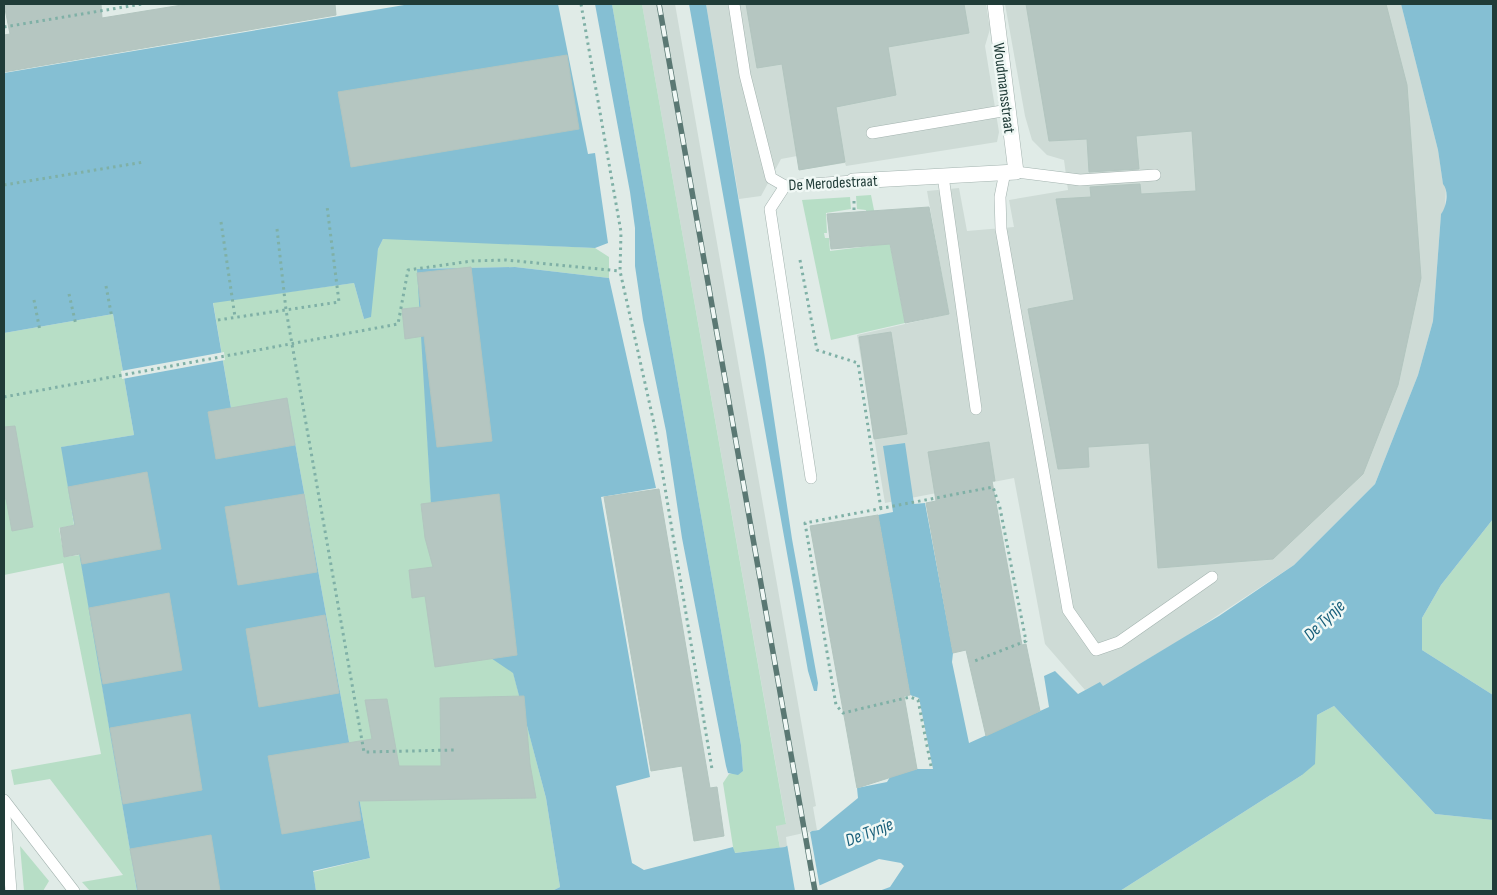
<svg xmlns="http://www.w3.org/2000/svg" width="1497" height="895" font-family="'Sofia Sans Condensed',sans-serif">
  <rect width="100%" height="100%" fill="#e0ebe7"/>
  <g fill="#cedbd6">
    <path d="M642 4H675L816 806 813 807 817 830 786 837 787 846 785 847 780 848 776 825 786 823Z"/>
    <path d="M706 4H986L990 29 985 46 999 132 997 142 846 166 845 163 800 170 797 156 781 159 761 196 739 199Z"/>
    <path d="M1005 4H1401L1438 150 1443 183 1446 188 1445 208 1441 214 1433 321 1418 375 1375 484 1294 565 1185 637 1103 686 1100 683 1085 690 1045 644 1014 478 885 503 857 335 949 314 927 191 959 188 967 231 1014 227 1009 200 1068 190 1064 160 1047 155 1032 140 1025 116Z"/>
  </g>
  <g fill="#b7dec6">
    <path d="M612 4H642L786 824 776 826 780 848 734 853 723 783 729 774 743 771 741 745Z"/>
    <path d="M871 195 878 230 887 229 905 323 831 340 802 200 850 197 851 209 826 213 827 233H824L825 238H829L830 251 878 245 877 229H868L866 210 857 209 856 196Z"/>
    <path d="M396 238 595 248 609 257V278L515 267 418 269 438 622 513 672 546 798 560 887 552 891H316L313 872 370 858 287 398 231 408 213 302 354 283 364 319 378 249 383 239Z"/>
    <path d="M113 314 134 435 62 447 74 525 59 528 64 557 80 555 137 891H90L82 882 123 875 50 779 14 785 11 770 101 754 63 563 4 575V333Z"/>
    <path d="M1493 519V695L1422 650V618L1441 585Z"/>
    <path d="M1334 706 1435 814 1493 820V891H1120L1302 775 1317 715Z"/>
    <path d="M20 846 49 881 43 891H24Z"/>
  </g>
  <g fill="#85bfd3">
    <path d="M410 4H558L588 154 595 153 608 243 595 248 383 239 378 249 371 317 364 319 354 283 213 303 231 408 287 398 370 858 313 871 316 891H137L61 447 134 435 113 314 4 333V73Z"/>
    <path d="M595 4H612L741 745 743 771 738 775 728 773 726 766 682 538 666 431 643 320 635 266V228L630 192Z"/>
    <path d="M689 4H706L765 358 792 539 818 683 817 691H814L808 671Z"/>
    <path d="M1401 4H1493V519L1441 585 1422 618V650L1493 695V820L1435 814 1334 706 1317 715 1315 764 1302 775 1120 891H879L890 887 904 866 901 863 879 859 807 891H552L560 887 546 798 513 673 438 622 417 269 515 267 609 278 656 488 601 497 650 777 616 786 632 863 644 870 733 847 735 853 785 847 812 831 819 830 858 798 857 788 887 782 890 777 917 769H933L919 698 910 695 878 515 893 512 883 446 905 443 914 504 925 503 953 653 952 662 969 743 1049 707 1044 676 1055 671 1078 694 1100 682 1103 686 1219 616 1294 565 1375 484 1418 375 1433 321 1441 214C1447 206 1449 191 1443 184L1438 150Z"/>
  </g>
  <g fill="#e0ebe7">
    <path d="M224 352 225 360 122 379 121 371Z"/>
    <path d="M810 832 820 888 813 891H795L787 844 803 834Z"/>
  </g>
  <g fill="#b5c6c1" stroke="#b2c5bf">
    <path d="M4 4H101L102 18 188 4H335L336 15 4 72V35L10 34Z"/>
    <path d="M746 4H964L969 33 888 47 896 95 836 107 845 162 799 170 782 64 757 68Z"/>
    <path d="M1026 4H1386L1407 85 1421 278 1398 385 1363 474 1273 559 1158 568 1149 443 1088 447 1089 467 1058 469 1028 309 1074 300 1056 199 1091 197 1090 187 1140 184 1141 194 1196 191 1192 131 1136 136 1139 169 1089 172 1087 139 1049 141Z"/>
    <path d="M567 55 579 129 351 167 338 92Z"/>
    <path d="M929 207 949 314 905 323 890 244 831 249 827 214Z"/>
    <path d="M471 267 492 441 437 447 424 336 405 339 402 309 421 307 417 273Z"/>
    <path d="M891 332 907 434 874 439 859 337Z"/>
    <path d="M287 398 295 445 216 459 208 412Z"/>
    <path d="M15 426 33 527 12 531 6 499H4V427Z"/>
    <path d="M989 442 995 481H992L1022 645 1026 644 1040 711 986 736 966 650 953 653 926 503 936 501 928 452Z"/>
    <path d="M147 472 161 549 82 564 80 554 64 557 60 528 75 525 68 487Z"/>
    <path d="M659 489 710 788 717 787 724 836 694 841 682 766 651 771 604 497Z"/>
    <path d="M304 494 317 572 238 585 225 507Z"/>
    <path d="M499 494 517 655 435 667 425 596 412 598 409 570 433 567 425 538 421 504Z"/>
    <path d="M878 515 910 695 904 696 917 769 857 788 810 526Z"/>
    <path d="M169 593 182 670 103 684 89 608Z"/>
    <path d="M325 615 339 693 259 707 246 629Z"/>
    <path d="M524 696 530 764 536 798 358 801 361 820 282 834 268 756 372 739 365 700 387 699 399 766H441L440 698Z"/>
    <path d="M190 714 202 790 123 804 110 728Z"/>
    <path d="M211 835 220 891H138L130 849Z"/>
  </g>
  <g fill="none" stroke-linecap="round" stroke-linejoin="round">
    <defs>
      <g id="lane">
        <path d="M734 4 745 75 771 178 785 186 853 181"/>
        <path d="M872 133 1008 110"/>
        <path d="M1005 172 1000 197 1001 229 1068 610 1096 650 1119 642 1212 577"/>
        <path d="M1016 172 1080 180 1155 175"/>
        <path d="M943 176 976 409"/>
        <path d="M785 186 770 209 811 478"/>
        <path d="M4 800 74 891"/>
        <path d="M4 803 11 891"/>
      </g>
      <path id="street" d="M853 181 1016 172 995 4"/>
    </defs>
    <use href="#lane" stroke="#a3b3af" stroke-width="12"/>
    <use href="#street" stroke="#a3b3af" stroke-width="16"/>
    <g stroke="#7fb0a6" stroke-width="3" stroke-dasharray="2.5 4" stroke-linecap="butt">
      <path d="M581 4 621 232 620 271 655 428 712 769"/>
      <path d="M4 27 142 4"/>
      <path d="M4 185 144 162"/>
      <path d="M854 201V211"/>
      <path d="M221 222 235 317"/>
      <path d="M277 229 286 310 364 752 455 750"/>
      <path d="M800 260 817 350 858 363 881 509"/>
      <path d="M106 286 112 318"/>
      <path d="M69 294 76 325"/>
      <path d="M34 300 40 331"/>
      <path d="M218 320 339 302 327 206"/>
      <path d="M4 397 398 324 408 270 472 261 506 260 620 271"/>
      <path d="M931 766 918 700 910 697 843 713 836 705 805 523 993 487 1000 508 1026 641 972 662"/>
    </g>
    <use href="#lane" stroke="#fff" stroke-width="11"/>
    <use href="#street" stroke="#fff" stroke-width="15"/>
    <defs>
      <path id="rail" d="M659 4 815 891"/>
    </defs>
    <use href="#rail" stroke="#5a7873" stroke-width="5.5"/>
    <use href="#rail" stroke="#f0f8f5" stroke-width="4" stroke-dasharray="11" stroke-linecap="butt"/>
  </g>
  <g text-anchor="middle" stroke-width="5" stroke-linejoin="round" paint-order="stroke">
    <g font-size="16" fill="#203c38" stroke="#f0f8f5">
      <text transform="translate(1005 88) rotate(83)" y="6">Woudmansstraat</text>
      <text transform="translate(833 182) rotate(-3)" y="6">De Merodestraat</text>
    </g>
    <g font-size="18" font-style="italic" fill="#185f7a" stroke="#f0f8f5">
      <text transform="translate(1324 620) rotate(-44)" y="6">De Tynje</text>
      <text transform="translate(869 832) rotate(-21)" y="6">De Tynje</text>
    </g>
  </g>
  <rect width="1497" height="895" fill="none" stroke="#203c38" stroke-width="10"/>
</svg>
